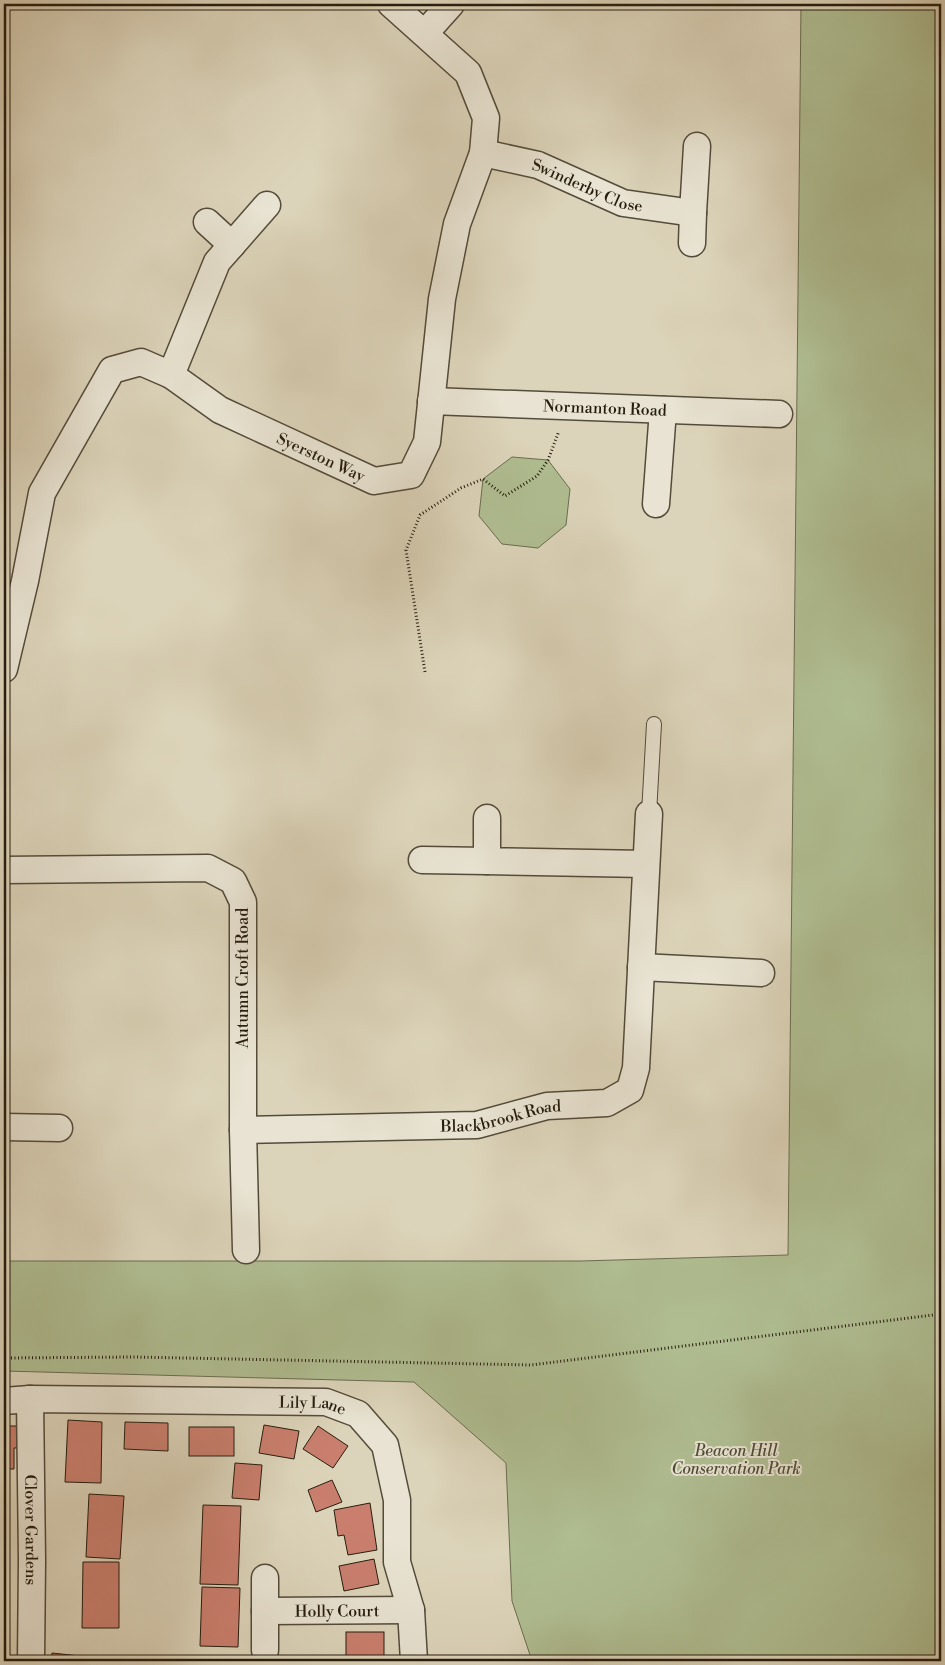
<svg xmlns="http://www.w3.org/2000/svg" width="945" height="1665" font-family="'Libre Bodoni',serif">
  <rect width="100%" height="100%" fill="#dcd4ba"/>
  <filter id="stains"><feTurbulence type="fractalNoise" baseFrequency=".004" numOctaves="4"/><feColorMatrix values="0 0 0 0 .2 0 0 0 0 .09 0 0 0 0 .02 0 0 0 .5 -.17"/></filter>
  <radialGradient id="worn" r=".72"><stop offset=".6" stop-color="#630" stop-opacity="0"/><stop offset="1" stop-color="#630" stop-opacity=".3"/></radialGradient>
  <g fill="#afbd91" stroke="#6a6d50">
    <path d="M801 4H941V1661H532L512 1601 506 1463 414 1382 4 1371V1261H581L788 1255Z"/>
    <path d="M512 457 548 460 570 489 566 525 538 548 502 544 479 516 483 479Z"/>
  </g>
  <g fill="#ca7f6e" stroke="#261d0f">
    <path d="M68 1420 102 1422 101 1483 65 1482Z"/>
    <path d="M125 1422 168 1423V1451L124 1449Z"/>
    <path d="M264 1425 299 1431 294 1459 259 1453Z"/>
    <path d="M4 1426H21V1448H14V1469H4Z"/>
    <path d="M318 1426 348 1446 333 1468 303 1449Z"/>
    <rect x="189" y="1427" width="45" height="29"/>
    <path d="M235 1463 262 1465 259 1500 232 1498Z"/>
    <path d="M332 1480 342 1502 316 1512 308 1490Z"/>
    <path d="M89 1494 124 1496 120 1559 86 1557Z"/>
    <path d="M370 1503 377 1550 348 1555 344 1535 338 1536 334 1510Z"/>
    <path d="M203 1505 241 1506 238 1585 200 1584Z"/>
    <path d="M374 1559 379 1584 344 1591 339 1566Z"/>
    <path d="M83 1562H119V1628H82Z"/>
    <path d="M202 1587 240 1588 238 1647 200 1646Z"/>
    <rect x="346" y="1632" width="38" height="28"/>
    <path d="M52 1653 80 1656V1661H51Z"/>
  </g>
  <g fill="none" stroke-linecap="round" stroke-linejoin="round">
    <defs>
      <path id="lane" d="M649 814 654 724"/>
      <g id="street">
        <path d="M425 33 451 4"/>
        <path id="s1" d="M483 153 538 165 623 203 693 213 697 146"/>
        <path d="M207 222 232 245"/>
        <path d="M692 243 693 213"/>
        <path d="M171 375 217 262 267 205"/>
        <path id="s2" d="M431 401 779 414"/>
        <path d="M656 504 663 410"/>
        <path id="s3" d="M4 669 25 581 42 493 112 370 141 362 171 375 220 410 374 481 411 475 427 442 442 299 457 224 483 153 486 118 468 73 391 4"/>
        <path d="M487 818V861L646 864"/>
        <path d="M422 860 487 861"/>
        <path d="M4 870 208 868 233 881 243 902V1130L246 1250"/>
        <path d="M641 967 761 973"/>
        <path d="M4 1127 59 1128"/>
        <path id="s4" d="M243 1130 477 1125 547 1106 607 1103 630 1090 636 1068 649 814"/>
        <path id="s5" d="M30 1399 32 1560 31 1661"/>
        <path id="s6" d="M4 1401 30 1399 326 1402 358 1414 385 1445 397 1500V1562L411 1610 414 1661"/>
        <path id="s7" d="M265 1611 411 1610"/>
        <path d="M265 1650V1578"/>
      </g>
    </defs>
    <use href="#lane" stroke="#544b3a" stroke-width="16"/>
    <use href="#street" stroke="#544b3a" stroke-width="29"/>
    <g stroke="#261d0f" stroke-width="3" stroke-dasharray="1 2.5" stroke-linecap="butt">
      <path d="M425 672 406 550 420 515 461 488 483 479 505 496 537 476 548 460 559 431"/>
      <path d="M4 1358 134 1357 531 1365 941 1314"/>
    </g>
    <use href="#lane" stroke="#e8e3d2" stroke-width="14"/>
    <use href="#street" stroke="#e8e3d2" stroke-width="26"/>
  </g>
  <g text-anchor="middle" stroke-width="4" stroke-linejoin="round" paint-order="stroke">
    <g font-size="16" fill="#261d0f" stroke="#e8e3d2">
      <text dy="6" stroke="none"><textPath href="#s1" startOffset="110">Swinderby Close</textPath></text>
      <text dy="6" stroke="none"><textPath href="#s2" startOffset="174">Normanton Road</textPath></text>
      <text dy="6" stroke="none"><textPath href="#s3" startOffset="556">Syerston Way</textPath></text>
      <text transform="translate(242 978) rotate(-90)" y="6">Autumn Croft Road</text>
      <text dy="6" stroke="none"><textPath href="#s4" startOffset="259">Blackbrook Road</textPath></text>
      <text dy="6" stroke="none"><textPath href="#s6" startOffset="309">Lily Lane</textPath></text>
      <text dy="6" stroke="none"><textPath href="#s5" startOffset="131">Clover Gardens</textPath></text>
      <text dy="6" stroke="none"><textPath href="#s7" startOffset="72">Holly Court</textPath></text>
    </g>
    <g font-size="16" font-style="italic" fill="#4f4d36" stroke="#e8e3d2">
      <text x="736" y="1456">Beacon Hill<tspan x="736" dy="18">Conservation Park</tspan></text>
    </g>
  </g>
  <rect width="945" height="1665" fill="none" stroke="#dcd4ba" stroke-width="20"/>
  <rect x="5" y="5" width="935" height="1655" fill="none" stroke="#261d0f" stroke-width="2.5"/>
  <rect x="10" y="10" width="925" height="1645" fill="none" stroke="#261d0f"/>
  <rect width="100%" height="100%" filter="url(#stains)"/>
  <rect width="100%" height="100%" fill="url(#worn)"/>
</svg>
